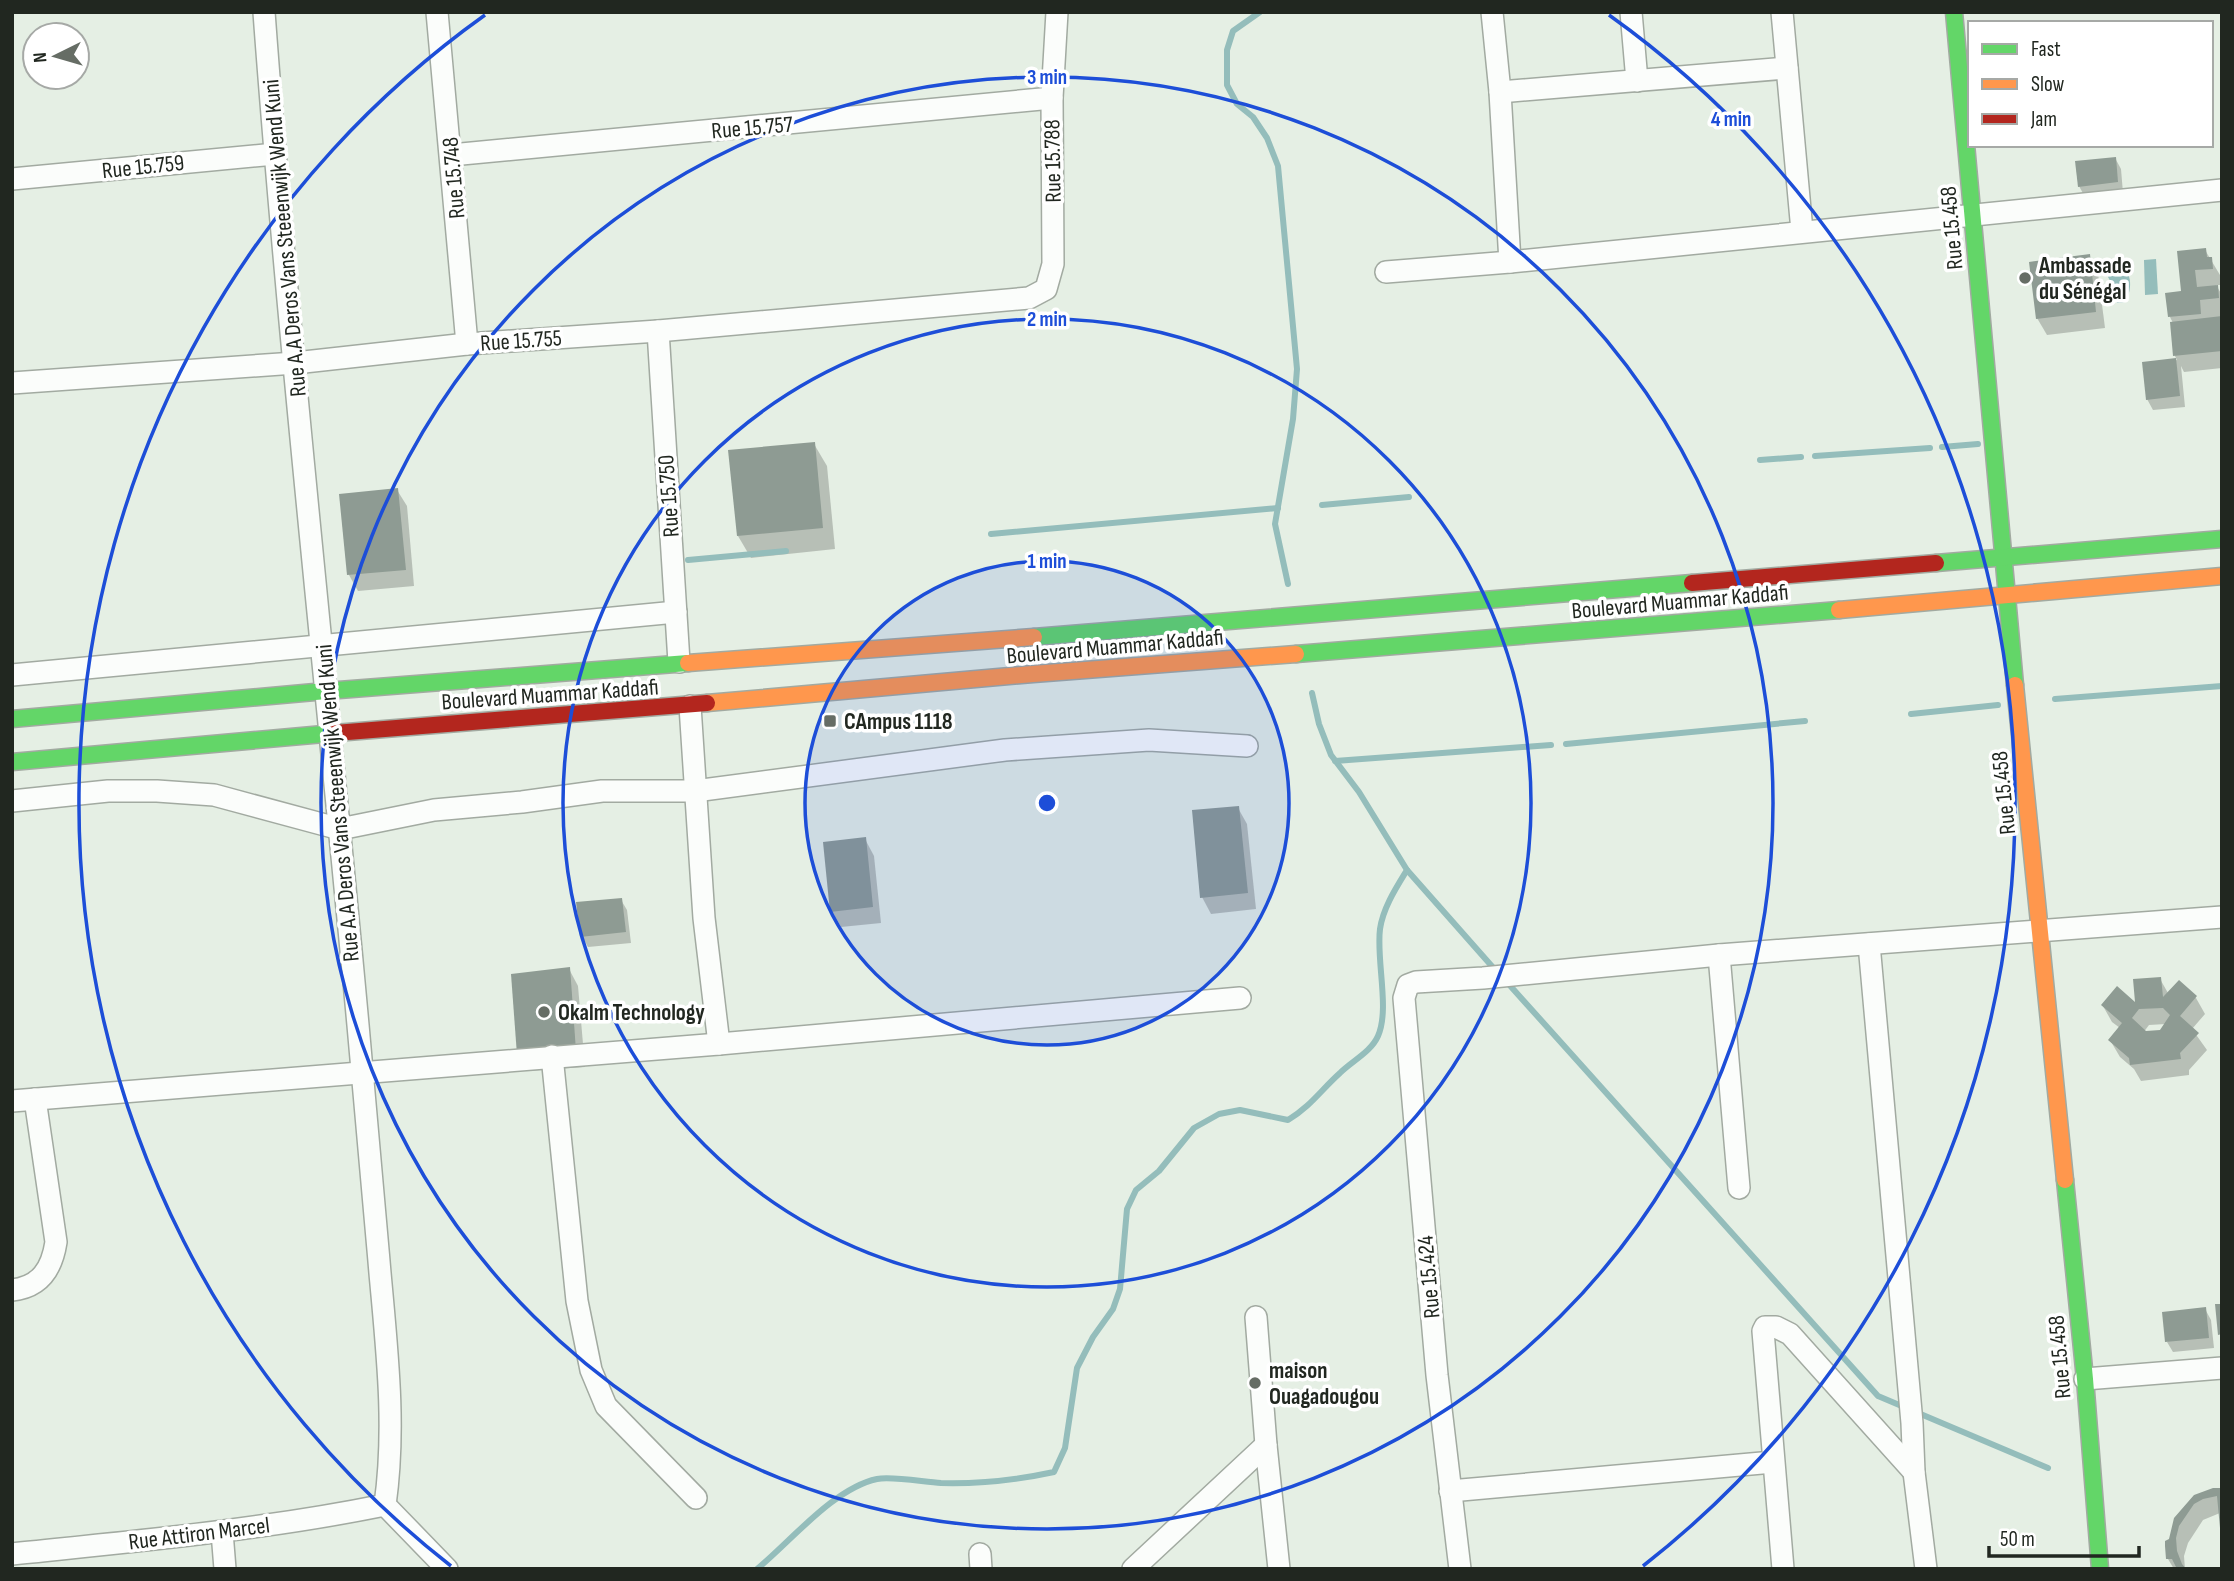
<svg xmlns="http://www.w3.org/2000/svg" width="2234" height="1581" font-family="'Sofia Sans Condensed',sans-serif">
  <rect width="100%" height="100%" fill="#e5efe4"/>
  <g fill="#94bdbb">
    <path d="M2156 259 2158 294 2145 295 2144 260Z"/>
    <path d="M2121 267C2133 272 2132 292 2125 302L2118 303 2110 298 2114 288 2108 277 2112 270Z"/>
  </g>
  <g fill="#0003" fill-rule="evenodd">
    <path d="M2115 158 2121 169 2123 193 2085 197 2079 186Z"/>
    <path d="M2205 250 2220 275 2221 285H2216L2222 295V368L2184 372 2181 366 2185 407 2153 410 2147 399 2144 364 2177 360 2175 356 2173 323 2170 317Z"/>
    <path d="M2089 256 2098 273 2105 328 2047 335 2037 318 2031 263Z"/>
    <path d="M814 444 827 466 835 549 751 558 738 536Z"/>
    <path d="M397 490 407 506 414 586 358 591 349 575 341 495Z"/>
    <path d="M1238 808 1247 824 1256 909 1211 914 1202 897Z"/>
    <path d="M865 839 874 856 881 923 841 927 832 911Z"/>
    <path d="M621 900 627 910 631 943 588 947 582 936Z"/>
    <path d="M569 969 578 986 585 1067 528 1071 519 1054Z"/>
    <path d="M2160 979 2168 993 2179 982 2196 998 2205 1014 2192 1029 2207 1050 2189 1070V1075L2141 1081 2134 1069 2120 1057 2110 1040 2120 1028 2112 1022 2103 1006H2137ZM2166 1024 2161 1031 2143 1033 2149 1025Z"/>
    <path d="M2205 1309 2211 1320 2214 1348 2173 1352 2167 1342Z"/>
    <path d="M2222 1490V1530L2220 1513 2203 1520 2188 1543 2184 1556 2185 1569H2174L2168 1559 2170 1540 2195 1497Z"/>
  </g>
  <g fill="none" stroke-linecap="round" stroke-linejoin="round">
    <g stroke="#94bdbb" stroke-width="6">
      <path d="M1260 12 1233 31 1227 50V85L1237 104 1253 117 1267 138 1278 166 1297 369 1293 419 1275 524 1288 584"/>
      <path d="M1942 447 1978 444"/>
      <path d="M1815 456 1930 448"/>
      <path d="M1760 460 1801 457"/>
      <path d="M1322 505 1409 497"/>
      <path d="M991 534 1278 508"/>
      <path d="M688 560 786 551"/>
      <path d="M1312 693 1319 724 1331 755 1359 792 1407 870 1497 972"/>
      <path d="M2055 699 2222 686"/>
      <path d="M1911 714 1998 705"/>
      <path d="M1566 744 1805 721"/>
      <path d="M1335 761 1551 745"/>
      <path d="M1505 980 1878 1396 2048 1468"/>
      <path d="M757 1569C790 1542 834 1488 877 1479 892 1476 924 1482 941 1483 979 1484 1017 1480 1054 1472L1065 1448 1077 1368 1093 1337 1113 1309 1120 1289 1127 1209 1136 1190 1159 1171 1194 1128 1219 1114 1240 1110 1288 1120C1311 1106 1321 1090 1340 1073 1352 1061 1371 1052 1378 1036 1390 1009 1376 960 1380 929 1383 908 1396 888 1407 870"/>
    </g>
  </g>
  <g fill="#8e9b93" fill-rule="evenodd">
    <path d="M2116 157 2118 182 2078 187 2075 161Z"/>
    <path d="M2206 248 2207 257H2212L2213 269 2195 270 2197 287 2218 285 2219 298 2200 300 2201 314 2168 317 2165 293 2181 291 2177 251Z"/>
    <path d="M2090 254 2096 312 2036 319 2029 262ZM2068 283 2069 296 2053 298 2051 285Z"/>
    <path d="M2222 316V351L2173 356 2170 322Z"/>
    <path d="M2176 358 2180 396 2146 400 2142 362Z"/>
    <path d="M815 442 823 528 737 536 728 450Z"/>
    <path d="M398 488 406 570 347 575 339 494Z"/>
    <path d="M1239 806 1248 893 1200 898 1192 810Z"/>
    <path d="M866 837 873 907 830 912 823 842Z"/>
    <path d="M622 898 626 932 580 937 576 902Z"/>
    <path d="M570 967 576 1051 517 1055 511 974Z"/>
    <path d="M2161 977 2163 997 2179 980 2197 996 2180 1016 2199 1033 2180 1053 2181 1059 2130 1065 2129 1058 2108 1040 2122 1023 2101 1005 2117 986 2135 1002 2133 979ZM2163 1008 2170 1015 2160 1030 2146 1031 2132 1018 2139 1009Z"/>
    <path d="M2215 1304H2222V1334L2218 1335Z"/>
    <path d="M2206 1307 2209 1338 2165 1342 2162 1312Z"/>
    <path d="M2213 1488H2222V1528H2220L2217 1496 2203 1499 2194 1504 2179 1526 2176 1538 2177 1551 2182 1564 2186 1569H2177L2172 1559H2166L2165 1546V1541L2169 1539 2174 1518 2194 1495Z"/>
  </g>
  <g fill="none" stroke-linecap="round" stroke-linejoin="round">
    <defs>
      <g id="street">
        <path d="M264 12C289 350 327 687 358 1025 365 1107 373 1190 380 1273 387 1351 396 1427 385 1505"/>
        <path d="M437 12 467 344"/>
        <path d="M1492 12 1500 92 1510 262"/>
        <path d="M1631 12 1637 81"/>
        <path d="M1782 12 1802 231"/>
        <path d="M1500 92 1787 68"/>
        <path d="M451 155 1052 98"/>
        <path d="M12 179 275 154"/>
        <path d="M1386 272 1510 262 2222 190"/>
        <path d="M658 331 679 662"/>
        <path d="M12 383 295 363 467 344 658 331 1029 298 1046 289 1053 264 1052 98 1057 12"/>
        <path d="M12 675 676 612"/>
        <path d="M690 706 704 918 719 1044"/>
        <path d="M12 801 108 791H157L214 795 340 829 434 810 522 802 602 791H695L1005 750 1149 740 1247 746"/>
        <path d="M1869 944 1912 1423 1914 1472 1926 1569"/>
        <path d="M1719 955 1739 1188"/>
        <path d="M552 1056 577 1301 591 1370 606 1406 696 1498"/>
        <path d="M12 1101 719 1044 1240 998"/>
        <path d="M12 1290C41 1287 52 1268 56 1242L35 1099"/>
        <path d="M1256 1317 1266 1445 1279 1569"/>
        <path d="M2085 1379 2222 1368"/>
        <path d="M1450 1491 1773 1462"/>
        <path d="M385 1505 447 1569"/>
        <path d="M222 1532 225 1569"/>
        <path d="M12 1554C137 1541 262 1530 385 1505"/>
        <path d="M980 1554 981 1569"/>
        <path d="M1133 1569 1266 1445"/>
        <path d="M1460 1569 1437 1375 1404 998 1408 985 1416 982 1483 978 1719 955 2222 917"/>
        <path d="M1783 1569 1763 1331 1765 1327H1776L1790 1334 1914 1472"/>
      </g>
      <g id="fast">
        <path d="M1954 12 2015 685"/>
        <path d="M1936 563 2222 539"/>
        <path d="M1034 637 1692 583"/>
        <path d="M1296 654 1839 610"/>
        <path d="M12 719 326 691 688 663"/>
        <path d="M12 762 335 733"/>
        <path d="M2065 1180 2085 1379 2100 1569"/>
      </g>
      <g id="slow">
        <path d="M1839 610 2222 576"/>
        <path d="M688 663 1034 637"/>
        <path d="M2015 685 2065 1180"/>
        <path d="M707 703 1033 674 1296 654"/>
      </g>
      <g id="jam">
        <path d="M1692 583 1936 563"/>
        <path d="M335 733 707 703"/>
      </g>
    </defs>
    <use href="#street" stroke="#a2aaa1" stroke-width="24"/>
    <use href="#fast" stroke="#a2aaa1" stroke-width="19"/>
    <use href="#slow" stroke="#a2aaa1" stroke-width="19"/>
    <use href="#jam" stroke="#a2aaa1" stroke-width="19"/>
    <use href="#street" stroke="#fbfdfb" stroke-width="21"/>
    <use href="#fast" stroke="#63d668" stroke-width="16"/>
    <use href="#slow" stroke="#ff974d" stroke-width="16"/>
    <use href="#jam" stroke="#b3261e" stroke-width="16"/>
  </g>
  <circle cx="1047" cy="803" r="242" fill="#1d4ed8" fill-opacity=".12"/>
  <g fill="none" stroke="#1d4ed8" stroke-width="3.5">
    <circle cx="1047" cy="803" r="242"/>
    <circle cx="1047" cy="803" r="484"/>
    <circle cx="1047" cy="803" r="726"/>
    <path d="M451 1566A968 968 0 0 1 485 15M1609 15A968 968 0 0 1 1643 1566"/>
  </g>
  <g fill="#666d65" stroke="#fff" stroke-width="2.5">
    <circle cx="2025" cy="278" r="7"/>
    <rect x="823" y="714" width="14" height="14" rx="3.5"/>
    <circle cx="544" cy="1012" r="7"/>
    <circle cx="1255" cy="1383" r="7"/>
  </g>
  <g text-anchor="middle" stroke-width="7" stroke-linejoin="round" paint-order="stroke">
    <g font-size="23" fill="#212720" stroke="#fff">
      <text transform="translate(752 127) rotate(-5)" y="8">Rue 15.757</text>
      <text transform="translate(1052 161) rotate(-91)" y="8">Rue 15.788</text>
      <text transform="translate(143 166) rotate(-6)" y="8">Rue 15.759</text>
      <text transform="translate(453 178) rotate(-95)" y="8">Rue 15.748</text>
      <text transform="translate(1951 228) rotate(-95)" y="8">Rue 15.458</text>
      <text transform="translate(284 238) rotate(-95)" y="8">Rue A.A Deros Vans Steeenwijk Wend Kuni</text>
      <text transform="translate(521 340) rotate(-4)" y="8">Rue 15.755</text>
      <text transform="translate(668 496) rotate(-94)" y="8">Rue 15.750</text>
      <text transform="translate(1680 601) rotate(-5)" y="8">Boulevard Muammar Kaddafi</text>
      <text transform="translate(1115 646) rotate(-5)" y="8">Boulevard Muammar Kaddafi</text>
      <text transform="translate(550 694) rotate(-4)" y="8">Boulevard Muammar Kaddafi</text>
      <text transform="translate(2003 793) rotate(-96)" y="8">Rue 15.458</text>
      <text transform="translate(337 803) rotate(-95)" y="8">Rue A.A Deros Vans Steeenwijk Wend Kuni</text>
      <text transform="translate(1428 1277) rotate(-95)" y="8">Rue 15.424</text>
      <text transform="translate(2059 1357) rotate(-95)" y="8">Rue 15.458</text>
      <text transform="translate(199 1533) rotate(-7)" y="8">Rue Attiron Marcel</text>
    </g>
    <g font-size="23" font-weight="bold" fill="#212720" stroke="#fff" text-anchor="start">
      <text x="2039" y="273">Ambassade<tspan x="2039" dy="26">du Sénégal</tspan></text>
      <text x="844" y="729">CAmpus 1118</text>
      <text x="558" y="1020">Okalm Technology</text>
      <text x="1269" y="1378">maison<tspan x="1269" dy="26">Ouagadougou</tspan></text>
    </g>
  </g>
  <circle cx="1047" cy="803" r="10" fill="#1d4ed8" stroke="#fff" stroke-width="3.5"/>
  <g font-size="21" text-anchor="middle" font-weight="bold" fill="#1d4ed8" stroke="#fff" stroke-width="7" stroke-linejoin="round" paint-order="stroke">
    <text x="1047" y="84">3 min</text>
    <text x="1731" y="126">4 min</text>
    <text x="1047" y="326">2 min</text>
    <text x="1047" y="568">1 min</text>
  </g>
  <rect width="2234" height="1581" fill="none" stroke="#212720" stroke-width="28"/>
  <rect x="1968" y="21" width="245" height="126" fill="#ffffff" stroke="#a6a9a6" stroke-width="2"/>
  <rect x="1982" y="44" width="35" height="10" fill="#63d668" stroke="#a6a9a6" stroke-width="2"/>
  <text x="2031" y="56" font-size="21" fill="#212720">Fast</text>
  <rect x="1982" y="79" width="35" height="10" fill="#ff974d" stroke="#a6a9a6" stroke-width="2"/>
  <text x="2031" y="91" font-size="21" fill="#212720">Slow</text>
  <rect x="1982" y="114" width="35" height="10" fill="#b3261e" stroke="#a6a9a6" stroke-width="2"/>
  <text x="2031" y="126" font-size="21" fill="#212720">Jam</text>
  <g transform="translate(56 56) rotate(265)"><circle r="33" fill="#ffffff" stroke="#a6a9a6" stroke-width="2"/>
  <path d="M0-5L12 26L0 18L-12 26Z" fill="#666d65"/>
  <text y="-10" font-size="19" font-weight="bold" text-anchor="middle" fill="#212720">N</text>
  </g>
  <path d="M1989 1546v10h150v-10" fill="none" stroke="#212720" stroke-width="3.5"/>
  <text x="2000" y="1546" font-size="21" fill="#212720" stroke="#ffffff" stroke-width="5" paint-order="stroke">50 m</text>
</svg>
